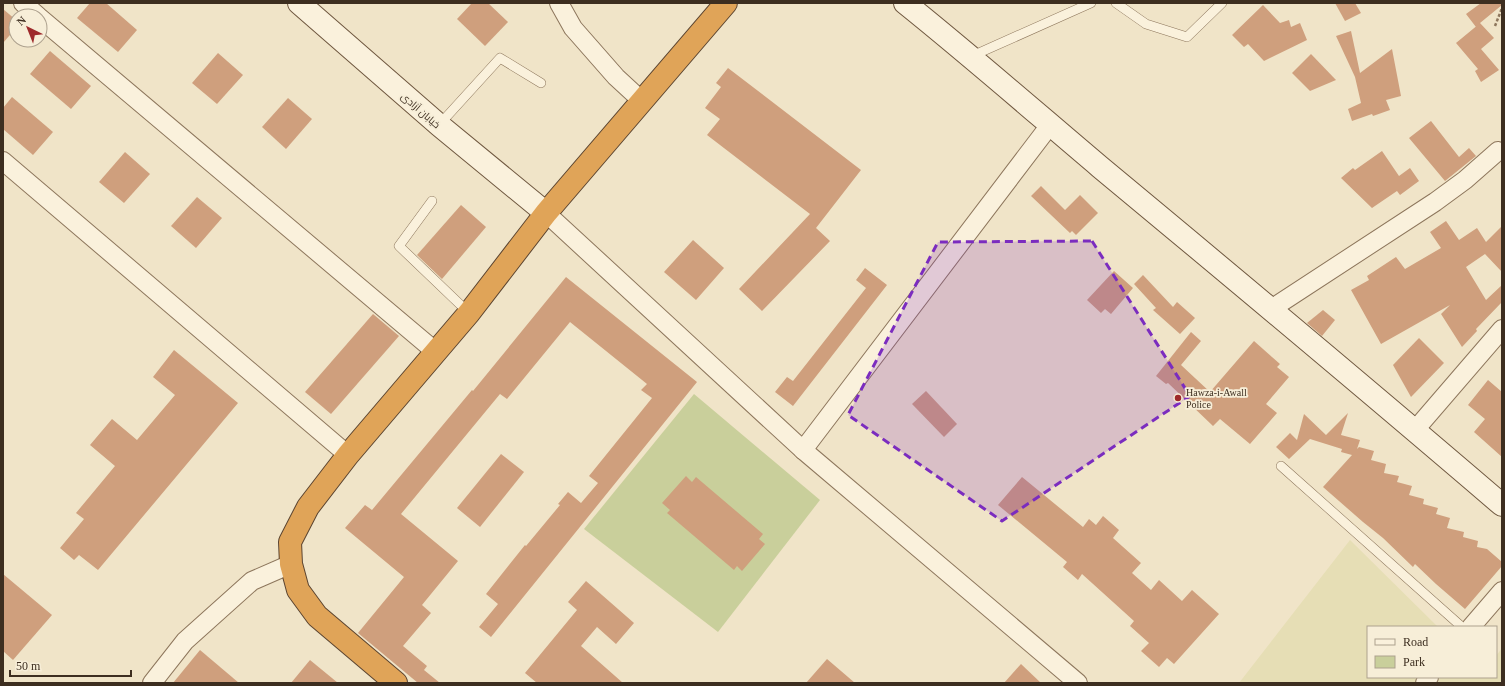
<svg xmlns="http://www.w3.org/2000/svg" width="1505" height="686" font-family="'Times New Roman',Cairo,serif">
  <rect width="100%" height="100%" fill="#f0e4c8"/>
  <path fill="#e6deb5" d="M1350 540 1438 627H1368V677H1496V656L1502 648V683H1239Z"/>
  <path fill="#c9cf9b" d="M694 394 820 500 718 632 584 529Z"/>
  <g fill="#cf9f7d">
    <path d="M90 3H106L137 30 118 52 77 18Z"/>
    <path d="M472 3H488L508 22 485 46 457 19Z"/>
    <path d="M1335 3H1355L1361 13 1345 21Z"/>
    <path d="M1481 3H1502V5L1480 23 1494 38 1481 49 1499 70 1481 82 1475 71 1478 69 1456 43 1479 24 1476 27 1466 14Z"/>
    <path d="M1263 5 1280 23 1289 20 1291 27 1300 23 1307 40 1264 61 1248 44 1244 47 1232 35Z"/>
    <path d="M3 9 16 20V28L3 43Z"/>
    <path d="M1351 31 1360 73 1392 49 1401 96 1386 100 1390 110 1373 116 1372 114 1352 121 1348 109 1361 103 1355 77 1336 36Z"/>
    <path d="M50 51 91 86 71 109 30 74Z"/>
    <path d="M218 53 243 75 217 104 192 83Z"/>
    <path d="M1311 54 1336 80 1310 91 1292 73Z"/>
    <path d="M728 68 861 170 816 228 830 241 762 311 739 289 810 214 707 135 720 119 705 108 721 87 716 83Z"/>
    <path d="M12 97 53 132 33 155 3 129V108Z"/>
    <path d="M288 98 312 119 286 149 262 127Z"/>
    <path d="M1431 121 1459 157 1469 148 1476 156 1445 181 1409 138Z"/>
    <path d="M1382 151 1399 176 1410 168 1419 181 1400 195 1397 191 1372 208 1341 178 1353 168 1355 170Z"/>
    <path d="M125 152 150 174 124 203 99 182Z"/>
    <path d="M1041 186 1065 210 1080 195 1098 213 1076 235 1072 231 1070 233 1031 196Z"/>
    <path d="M197 197 222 218 196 248 171 226Z"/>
    <path d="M461 205 486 227 442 279 417 255Z"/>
    <path d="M1446 221 1459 240 1477 228 1486 242 1502 226V272L1485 254 1466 267 1486 300 1502 285V302L1476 329 1477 331 1462 347 1441 314 1450 305 1381 344 1351 290 1369 280 1367 276 1396 257 1405 269 1441 248 1430 232Z"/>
    <path d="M693 240 724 268 696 300 664 272Z"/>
    <path d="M865 268 887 285 793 406 775 392 787 377 793 381 866 288 856 280Z"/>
    <path d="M1114 271 1133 288 1111 314 1105 309 1101 313 1087 300Z"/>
    <path d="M1143 275 1173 307 1177 302 1195 318 1180 334 1153 310 1156 308 1134 284Z"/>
    <path d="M566 277 697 382 491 637 479 627 498 604 486 594 525 545 526 546 560 505 558 504 568 492 581 503 598 483 589 476 652 398 641 390 647 384 570 322 507 399 500 394 401 514 458 561 422 605 431 613 403 646 427 666 424 670 440 683H418L358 633 404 577 345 528 365 505 372 510 472 390 473 391Z"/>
    <path d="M1323 310 1335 320 1322 336 1307 323Z"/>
    <path d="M373 314 399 336 331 414 305 392Z"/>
    <path d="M1191 332 1201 341 1181 365 1210 392 1254 341 1280 364 1277 367 1289 377 1266 404 1277 413 1250 444 1220 419 1213 426 1168 383 1166 384 1156 376Z"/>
    <path d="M1419 338 1444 363 1411 397 1393 365Z"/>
    <path d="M174 350 238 403 98 570 79 555 74 560 60 548 84 519 76 513 115 466 90 445 112 419 137 440 175 395 153 377Z"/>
    <path d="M1488 380 1502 392V457L1474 432 1485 419 1468 405Z"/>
    <path d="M926 391 957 424 944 437 912 404Z"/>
    <path d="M1348 413 1341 435 1360 440 1357 449 1359 447 1374 451 1371 460 1386 464 1384 473 1399 476 1397 482 1412 486 1409 495 1424 499 1423 504 1438 508 1436 514 1450 518 1447 528 1464 532 1463 537 1478 541 1477 547 1487 549 1502 562V566L1465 609 1436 584 1415 564 1413 567 1383 538 1363 522 1323 487 1352 455 1341 452 1342 449 1310 439 1289 459 1276 447 1290 433 1297 440 1304 414 1326 435Z"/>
    <path d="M501 454 524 472 480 527 457 508Z"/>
    <path d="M686 476 692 482 696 477 763 534 759 539 765 544 742 571 737 566 734 570 667 513 670 510 662 503Z"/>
    <path d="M1022 477 1083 527 1089 519 1096 525 1103 516 1119 530 1113 538 1141 563 1132 573 1151 590 1159 580 1182 601 1192 590 1219 614 1174 664 1167 658 1159 667 1141 651 1149 643 1130 626 1134 621 1082 574 1078 580 1063 567 1067 562 998 505Z"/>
    <path d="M3 574 52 615 13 660 3 651Z"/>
    <path d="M586 581 634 623 616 644 597 627 581 646 623 683H537L525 673 577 610 568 602Z"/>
    <path d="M200 650 239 683H173Z"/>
    <path d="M827 659 855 683H806Z"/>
    <path d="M310 660 338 683H291Z"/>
    <path d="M1021 664 1041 683H1004Z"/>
  </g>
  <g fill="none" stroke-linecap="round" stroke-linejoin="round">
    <defs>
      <g id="lane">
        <path d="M1116 3 1146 24 1187 37 1222 3"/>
        <path d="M972 56 1091 3"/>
        <path d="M439 125 500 58 541 83"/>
        <path d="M432 201 399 246 469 313"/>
        <path d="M1281 466 1462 627"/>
      </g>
      <g id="street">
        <path d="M23 3 38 16"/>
        <path d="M559 3 573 28 616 77 642 101"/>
        <path d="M40 18 436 352"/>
        <path d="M3 161 348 455"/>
        <path d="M546 213 803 450 1078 683"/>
        <path d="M1271 309 1435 202 1465 180 1498 151"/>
        <path d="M1415 430 1502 329"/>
        <path d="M803 450 1050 125"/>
        <path d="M1471 627 1502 591"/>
        <path d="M152 683 185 641 252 581 291 564"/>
        <path d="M1425 683 1429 677"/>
      </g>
      <g id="secondary">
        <path d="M299 3 439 125 546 213"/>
        <path d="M905 3C971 56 1035 112 1100 167 1235 279 1369 391 1502 505"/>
      </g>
      <path id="highway" d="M396 683 317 616 298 590 291 564 290 542 308 507 348 455 469 313 546 213 726 3"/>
    </defs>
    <use href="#lane" stroke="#8d765c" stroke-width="10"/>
    <use href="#street" stroke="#8d765c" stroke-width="20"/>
    <use href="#secondary" stroke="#6f573f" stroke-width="24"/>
    <use href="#highway" stroke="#5b4430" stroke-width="24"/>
    <path stroke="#8d765c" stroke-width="2.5" stroke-dasharray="3 2" stroke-linecap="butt" d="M1495 26 1502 8"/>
    <use href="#lane" stroke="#faf1dc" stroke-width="9"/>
    <use href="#street" stroke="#faf1dc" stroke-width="18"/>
    <use href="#secondary" stroke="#faf1dc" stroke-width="22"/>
    <use href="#highway" stroke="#e0a458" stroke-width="22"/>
  </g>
  <path fill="#7b2cbf" fill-opacity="0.2" stroke="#7b2cbf" stroke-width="3" stroke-dasharray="8 5" stroke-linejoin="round" d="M1092 241 1190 396 1002 521 848 415 938 242Z"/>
  <circle fill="#9e2a2b" stroke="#f7eed8" stroke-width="1.5" cx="1178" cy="398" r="4"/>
  <g text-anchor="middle" stroke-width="3.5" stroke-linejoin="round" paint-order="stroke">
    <g font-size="10" fill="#3d2e20" stroke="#f7eed8">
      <text transform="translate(421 110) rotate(41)" y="4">خیابان آزادی</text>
    </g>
    <g font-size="10" fill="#3d2e20" stroke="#f7eed8" text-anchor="start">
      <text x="1186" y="396">Hawza-i-Awall<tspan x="1186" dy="12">Police</tspan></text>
    </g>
  </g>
  <rect width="1505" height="686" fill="none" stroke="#3d2e20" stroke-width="8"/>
  <rect x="1367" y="626" width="130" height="52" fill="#f7eed8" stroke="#ada18e"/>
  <rect x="1375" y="639" width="20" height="6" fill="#faf1dc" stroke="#ada18e"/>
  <text x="1403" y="646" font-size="12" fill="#3d2e20">Road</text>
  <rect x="1375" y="656" width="20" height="12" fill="#c9cf9b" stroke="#ada18e"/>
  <text x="1403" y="666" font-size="12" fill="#3d2e20">Park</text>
  <g transform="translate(28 28) rotate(317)"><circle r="19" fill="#f7eed8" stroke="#ada18e"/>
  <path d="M0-3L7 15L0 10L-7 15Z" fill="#9e2a2b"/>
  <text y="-6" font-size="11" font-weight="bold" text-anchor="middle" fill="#3d2e20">N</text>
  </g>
  <path d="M10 670v6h121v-6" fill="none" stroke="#3d2e20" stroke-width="2"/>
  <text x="16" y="670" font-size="12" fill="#3d2e20" stroke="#f7eed8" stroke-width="3" paint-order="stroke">50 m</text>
</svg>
